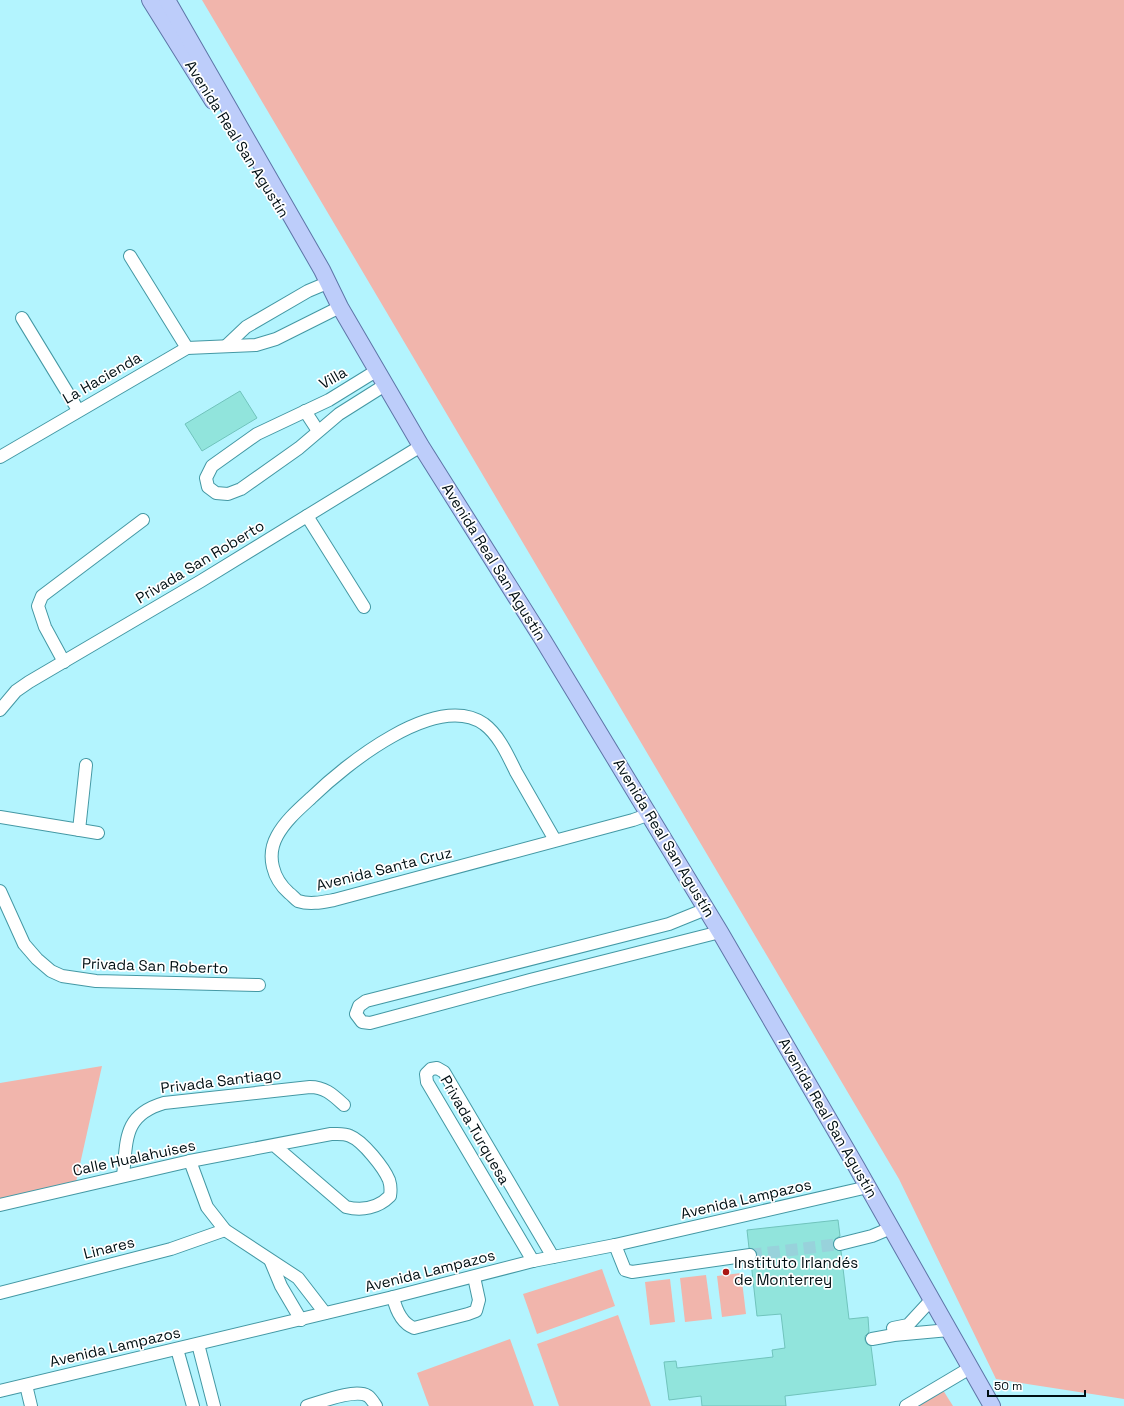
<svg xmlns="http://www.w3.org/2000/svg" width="1124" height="1406" font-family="'Space Grotesk',sans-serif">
  <rect width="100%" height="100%" fill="#b3f4fe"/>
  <g fill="#f1b5ac">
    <path d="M202 0H1124V1399L996 1379 899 1179Z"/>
    <path d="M102 1066 76 1182 0 1200V1083Z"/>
    <path d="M602 1269 615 1306 537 1334 523 1294Z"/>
    <path d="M741 1273 746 1314 722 1317 717 1276Z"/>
    <path d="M706 1275 712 1319 685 1322 680 1278Z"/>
    <path d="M670 1279 675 1322 650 1325 645 1282Z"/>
    <path d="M618 1315 651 1406H559L537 1344Z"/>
    <path d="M510 1339 534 1406H429L417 1373Z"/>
    <path d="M941 1387 953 1406H911Z"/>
  </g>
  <g fill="#91e4dc" stroke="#70c3bc">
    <path d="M240 391 257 418 202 451 185 424Z"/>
    <path d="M838 1220 840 1236 835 1239 833 1245 835 1249 841 1251 849 1319 868 1317 869 1332 865 1336V1340L867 1344 871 1346 876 1385 785 1396 786 1406H702L701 1396 669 1400 664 1362 676 1361 677 1368 773 1357 772 1350 785 1348 781 1314 757 1316 751 1262 755 1261 757 1254 756 1250 749 1248 747 1230Z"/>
  </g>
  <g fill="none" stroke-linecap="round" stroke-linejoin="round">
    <path stroke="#98d2db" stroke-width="12" stroke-dasharray="12 6" stroke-linecap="butt" d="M750 1255 840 1244"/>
    <defs>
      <g id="minor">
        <path d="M130 256 187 348"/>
        <path d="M22 318 78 410"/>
        <path d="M227 345 246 327 308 291 327 283"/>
        <path d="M376 371 329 400 257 434 212 466 206 478 208 487 216 493 228 494 241 489 299 448 339 414 385 385"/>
        <path d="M305 411 318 431"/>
        <path d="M0 457 187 348 256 345 276 339 340 307"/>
        <path d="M307 516 364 607"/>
        <path d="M64 662 45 627 38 606 42 596 143 520"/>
        <path d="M0 710 16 691 29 682 201 581 421 446"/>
        <path d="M0 817 98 833"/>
        <path d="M79 830 86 765"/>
        <path d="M555 840C542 817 529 795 516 772 508 756 499 735 484 724 436 691 345 765 311 798 299 809 285 821 277 836 266 856 273 879 289 893 292 895 295 899 298 901 310 905 323 902 334 900L633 820 650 814"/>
        <path d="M0 891 24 944 37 959 51 971 62 976 96 981 259 985"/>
        <path d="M706 909 669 924 366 1001 359 1006 356 1014 362 1022 370 1023 530 980 720 932"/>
        <path d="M190 1161 207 1207 225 1230 298 1278 325 1313"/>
        <path d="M123 1176C127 1140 123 1115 164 1103L310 1087C325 1087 333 1095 344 1105"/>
        <path d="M0 1205 190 1161 331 1134C337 1134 344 1133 350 1136 363 1141 384 1168 389 1180 391 1186 391 1190 390 1196 378 1208 362 1211 346 1207L275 1146"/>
        <path d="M840 1244 872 1236 891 1228"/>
        <path d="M615 1245 625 1270 632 1272 750 1255"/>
        <path d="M533 1261 427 1082 426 1074 431 1069 437 1068 444 1072 553 1257"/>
        <path d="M271 1262 281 1286 301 1320"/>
        <path d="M0 1293 171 1249 225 1230"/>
        <path d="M393 1297C396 1310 401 1323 414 1328L468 1314 476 1311 479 1300 474 1277"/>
        <path d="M893 1328 908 1325 932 1299"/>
        <path d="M872 1339 894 1335 949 1330"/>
        <path d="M198 1344 214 1406"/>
        <path d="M177 1349 193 1406"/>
        <path d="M26 1385 31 1406"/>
        <path d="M0 1391 393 1297 533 1261 615 1245 868 1187"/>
        <path d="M307 1406C321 1402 355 1388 368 1396 371 1398 374 1403 376 1406"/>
        <path d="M906 1406 970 1368"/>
      </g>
      <g id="major">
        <path d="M150 0 213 101"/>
        <path d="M167 0 322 270 340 307 421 446 543 640 720 932 856 1166 992 1406"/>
      </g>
    </defs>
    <use href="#minor" stroke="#4498a4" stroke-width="14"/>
    <use href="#major" stroke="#5e75a7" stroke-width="18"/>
    <use href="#minor" stroke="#fff" stroke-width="12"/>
    <use href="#major" stroke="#bdcdfa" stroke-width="16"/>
  </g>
  <circle fill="#aa1714" stroke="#fff" stroke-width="1.5" cx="726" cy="1272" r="4"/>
  <g text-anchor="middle" stroke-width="3.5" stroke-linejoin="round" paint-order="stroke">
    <g font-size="15" fill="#000f13" stroke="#fff">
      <text transform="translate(237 139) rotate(58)" y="5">Avenida Real San Agustín</text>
      <text transform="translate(102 378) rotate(-30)" y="5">La Hacienda</text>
      <text transform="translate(333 378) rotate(-30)" y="5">Villa</text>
      <text transform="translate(200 562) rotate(-31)" y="5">Privada San Roberto</text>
      <text transform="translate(494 562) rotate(58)" y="5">Avenida Real San Agustín</text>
      <text transform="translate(664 838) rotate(59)" y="5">Avenida Real San Agustín</text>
      <text transform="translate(384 869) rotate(-14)" y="5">Avenida Santa Cruz</text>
      <text transform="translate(155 966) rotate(2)" y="5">Privada San Roberto</text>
      <text transform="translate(221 1081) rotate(-7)" y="5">Privada Santiago</text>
      <text transform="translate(828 1118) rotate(60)" y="5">Avenida Real San Agustín</text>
      <text transform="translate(475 1130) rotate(60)" y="5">Privada Turquesa</text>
      <text transform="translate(134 1158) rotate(-12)" y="5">Calle Hualahuises</text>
      <text transform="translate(746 1199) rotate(-13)" y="5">Avenida Lampazos</text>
      <text transform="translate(109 1248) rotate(-14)" y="5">Linares</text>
      <text transform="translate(430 1271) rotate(-14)" y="5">Avenida Lampazos</text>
      <text transform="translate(115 1347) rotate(-13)" y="5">Avenida Lampazos</text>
    </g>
    <g font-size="15" fill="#000f13" stroke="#fff" text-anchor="start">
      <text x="734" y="1268">Instituto Irlandés<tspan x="734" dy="17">de Monterrey</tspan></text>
    </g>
  </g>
  <path d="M988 1390v6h97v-6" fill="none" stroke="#000f13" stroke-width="2"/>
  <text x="994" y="1390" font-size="12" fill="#000f13" stroke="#ffffff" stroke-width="3" paint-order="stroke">50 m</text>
</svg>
